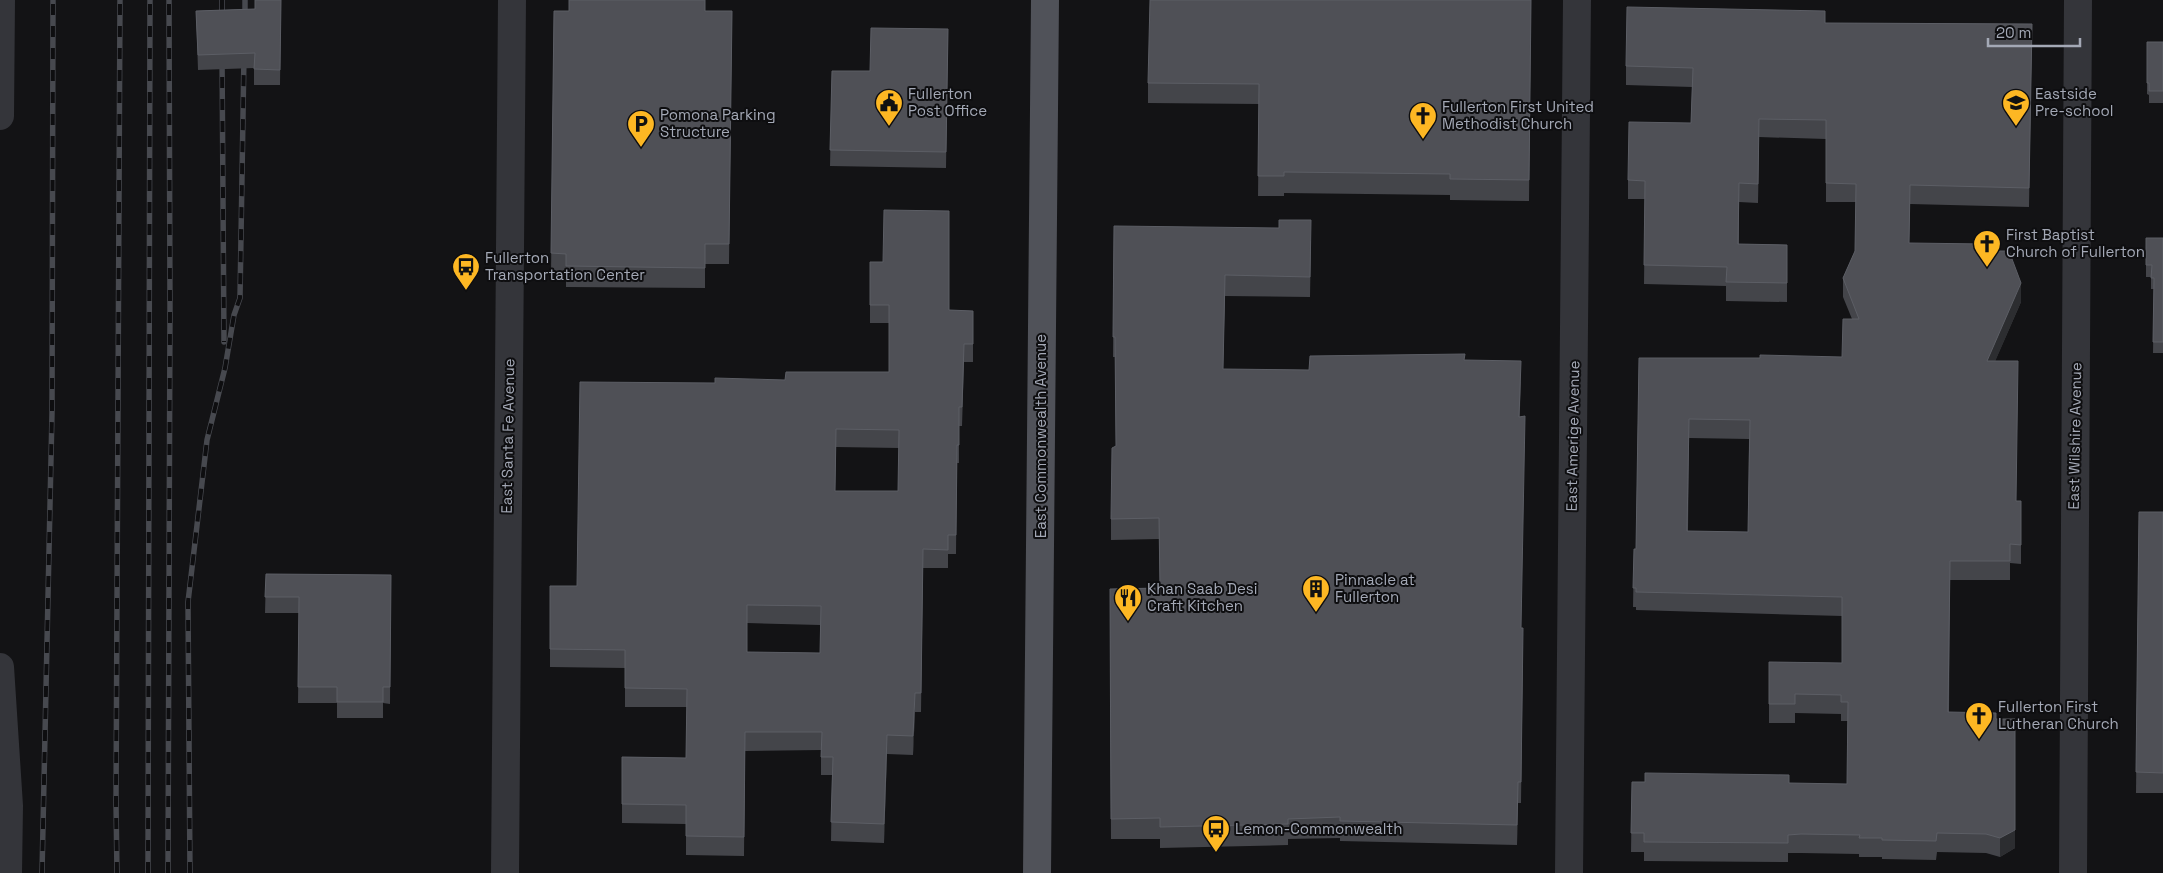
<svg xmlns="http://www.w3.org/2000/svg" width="2163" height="873" font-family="'Space Grotesk',sans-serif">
  <rect width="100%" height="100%" fill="#131315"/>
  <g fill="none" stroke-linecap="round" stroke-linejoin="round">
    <g stroke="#34353a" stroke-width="28">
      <path d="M0 116 1 0"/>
      <path d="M0 667 9 806 8 873"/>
      <path d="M505 873 512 0"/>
      <path d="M1569 873 1577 0"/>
      <path d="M2073 873 2078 0"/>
    </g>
    <path stroke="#505259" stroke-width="28" d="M1037 873 1045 0"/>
    <defs>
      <g id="rail">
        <path d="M222 0V22"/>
        <path d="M245 22V0"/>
        <path d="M222 55 224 342"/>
        <path d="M42 873 52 413 53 0"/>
        <path d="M117 873 116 803 120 0"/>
        <path d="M148 873 150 0"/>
        <path d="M168 873 170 309 169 0"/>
        <path d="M190 873 188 602 207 440 225 368 234 315 240 298 244 55"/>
      </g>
    </defs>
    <use href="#rail" stroke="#47494f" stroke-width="5.5"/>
    <use href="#rail" stroke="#0e0e10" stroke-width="4" stroke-dasharray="11" stroke-linecap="butt"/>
  </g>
  <g fill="#44454a" fill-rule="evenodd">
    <path d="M281 0 280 85H254V68L198 70 196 11 255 9Z"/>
    <path d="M1531 0 1529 201 1450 200V195L1284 193V196H1258L1259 104 1148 103V83Z"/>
    <path d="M554 11H732L729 264H705V288L566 287V274H551Z"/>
    <path d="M1825 23 2032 24 2029 207 1910 204 1909 243 1984 251 2021 302 1995 361 2016 501H2021V564L2010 563V580H1950L1949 712 1996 719 2015 848 2000 857 1986 853 1937 852 1936 860 1882 859V857H1859V854L1801 853H1788V862L1644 861V852H1631L1632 782 1847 784 1848 721H1841V714L1795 713V723H1769V662L1842 663V616L1636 610V607H1633L1634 549H1636L1639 358H1760L1842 357 1852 319 1843 297V278L1855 251 1856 202H1826V139L1759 137 1758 203 1739 202V244L1787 245V302L1726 301V286L1644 284 1645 199H1628V180L1691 123 1692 87 1626 85V66ZM1689 438 1749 439 1748 532 1688 531Z"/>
    <path d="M948 29 946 168 830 166 832 71H870Z"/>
    <path d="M2147 42H2163V103H2149V95L2147 94Z"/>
    <path d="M1114 226 1311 241 1310 297 1225 296 1223 369 1309 370 1465 360 1521 382 1519 417 1521 628 1523 648 1521 803H1518L1517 845 1340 841V838L1288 839V845L1160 848V839H1111L1110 589 1160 588 1159 539 1111 540V519L1116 446 1115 357H1113Z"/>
    <path d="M2146 238H2163V353H2153L2154 289H2151V277H2146Z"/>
    <path d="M870 262 949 310 973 311V362H964L962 426H959V463H957L956 554H948V568H923L921 712H915L913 755 887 754 884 843 831 841 832 775H821V750L745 751 744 856 686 855V824L622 823V757L686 758 687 707H625V668L550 667V586H577L715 383 785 380 889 372V323H870ZM836 447 899 448 898 491H835ZM747 623 820 625V653L747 652Z"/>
    <path d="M2139 512H2163V793H2136Z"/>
    <path d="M266 574 391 575 390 704 383 703V718H337V703H298L299 613H265Z"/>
  </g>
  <g fill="#2c2d30">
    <path d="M1759 119V137L1758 203V184Z"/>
    <path d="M2021 283V302L1987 380V361Z"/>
    <path d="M1521 361V382L1519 437V417Z"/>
    <path d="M915 693V712L913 755V736Z"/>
    <path d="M887 735V754L884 843V824Z"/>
    <path d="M2015 738V848L2000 857V838Z"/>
    <path d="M1518 782V803L1517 845V825Z"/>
  </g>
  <g fill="#4f5056" stroke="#5c5e65" fill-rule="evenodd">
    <path d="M255 0H281L280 70 254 69 255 53 198 55 196 11 255 9Z"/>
    <path d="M569 0H705V11H732L729 244H705V268L566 266V254L551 253 554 11H569Z"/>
    <path d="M1150 0H1531L1529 180 1450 179V174L1284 172V176H1258L1259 84 1148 83Z"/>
    <path d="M1627 7 1825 11V23L2032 24 2029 188 1910 185 1909 243 1984 244V251H2009L2021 283 1987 361H2018L2016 501H2021V545L2010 544V561H1950L1948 712 1996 713V719H2015V830L2000 838 1986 834 1937 833 1936 841 1882 840V838H1859L1860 835 1801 834 1788 835V843L1644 842V833H1631L1632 782H1645V773L1789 775V783L1847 784 1848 702H1841V695L1795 694V704H1769V662L1842 663V597L1636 592V588H1633L1634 549H1636L1639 358H1760V355L1842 357 1843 319H1859L1843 278 1855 251 1856 184 1826 183V120L1759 119 1758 184 1739 183 1738 244 1787 245V283L1726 282 1727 267 1644 265 1645 181 1628 180 1629 122 1691 123 1693 68 1626 66ZM1689 419 1750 420 1748 532 1687 531Z"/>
    <path d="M871 28 948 29 946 152 830 150 832 71H870Z"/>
    <path d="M2147 42H2163V91H2149V83H2147Z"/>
    <path d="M884 210 949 211V310L973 311V344H964L962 407H959V445H957L956 535H948V550L923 549 921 693H915L913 736 887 735 884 824 831 822 833 757H821L822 732H745L744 837 686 836V805L622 804V757L686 758 687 689 625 688V650L550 649V586H577L580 382 715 383V378L785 380 786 372H889V305H870V262H883ZM836 429 899 430 898 491H835ZM747 605 821 606 820 653 747 652Z"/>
    <path d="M1279 220H1311L1310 277 1225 275 1223 369 1309 370 1310 356 1465 354 1464 360 1521 361 1519 417 1525 416 1521 628H1523L1521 782H1518L1517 825 1340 821V817L1288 819V824L1160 827V818L1111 819 1110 589 1160 588 1159 518 1111 519 1112 448 1116 446 1115 337H1113L1114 226 1279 228Z"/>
    <path d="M2146 238H2163V342H2153L2154 278H2151L2152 265H2146Z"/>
    <path d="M2139 512H2163V773L2136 772Z"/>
    <path d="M266 574 391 575 390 687H383V702H337V687H298L299 597H265Z"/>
  </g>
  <defs>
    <symbol id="civic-pin" viewBox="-11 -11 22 30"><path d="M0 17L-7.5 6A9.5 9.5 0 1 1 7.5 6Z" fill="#fdb723" stroke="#0e0e10"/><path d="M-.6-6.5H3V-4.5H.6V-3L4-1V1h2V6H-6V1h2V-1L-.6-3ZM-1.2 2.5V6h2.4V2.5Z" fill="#111"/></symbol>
    <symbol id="school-pin" viewBox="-11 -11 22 30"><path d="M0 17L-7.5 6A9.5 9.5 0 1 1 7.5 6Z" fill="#fdb723" stroke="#0e0e10"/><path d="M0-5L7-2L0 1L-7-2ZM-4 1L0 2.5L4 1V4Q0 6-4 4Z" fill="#111"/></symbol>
    <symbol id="church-pin" viewBox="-11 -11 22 30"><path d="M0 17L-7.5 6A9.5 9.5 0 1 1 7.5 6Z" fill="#fdb723" stroke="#0e0e10"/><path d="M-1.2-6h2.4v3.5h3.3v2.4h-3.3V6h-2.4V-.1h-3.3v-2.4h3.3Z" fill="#111"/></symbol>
    <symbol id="parking-pin" viewBox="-11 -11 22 30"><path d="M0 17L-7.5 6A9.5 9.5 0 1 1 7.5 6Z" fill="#fdb723" stroke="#0e0e10"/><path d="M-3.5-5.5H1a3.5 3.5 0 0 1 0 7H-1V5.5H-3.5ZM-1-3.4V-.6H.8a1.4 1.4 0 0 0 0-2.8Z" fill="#111"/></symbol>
    <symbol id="bus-pin" viewBox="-11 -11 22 30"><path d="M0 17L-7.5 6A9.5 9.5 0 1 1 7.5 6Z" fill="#fdb723" stroke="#0e0e10"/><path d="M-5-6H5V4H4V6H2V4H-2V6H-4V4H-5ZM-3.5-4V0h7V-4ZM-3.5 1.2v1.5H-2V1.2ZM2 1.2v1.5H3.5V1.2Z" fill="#111"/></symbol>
    <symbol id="building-pin" viewBox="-11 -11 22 30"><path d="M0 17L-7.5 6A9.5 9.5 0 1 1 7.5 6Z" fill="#fdb723" stroke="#0e0e10"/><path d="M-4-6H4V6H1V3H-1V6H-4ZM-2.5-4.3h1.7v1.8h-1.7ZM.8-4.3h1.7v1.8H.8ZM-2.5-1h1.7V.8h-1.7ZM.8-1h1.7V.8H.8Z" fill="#111"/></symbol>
    <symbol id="restaurant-pin" viewBox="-11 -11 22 30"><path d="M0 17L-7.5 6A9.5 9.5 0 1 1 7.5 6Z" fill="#fdb723" stroke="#0e0e10"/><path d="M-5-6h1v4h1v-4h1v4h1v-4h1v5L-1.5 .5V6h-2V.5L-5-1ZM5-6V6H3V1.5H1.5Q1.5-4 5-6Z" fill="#111"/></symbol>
  </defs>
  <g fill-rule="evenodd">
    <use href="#civic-pin" x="873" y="87" width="32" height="43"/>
    <use href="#school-pin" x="2000" y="87" width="32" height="43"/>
    <use href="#church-pin" x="1407" y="100" width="32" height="43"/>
    <use href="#parking-pin" x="625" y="108" width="32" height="43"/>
    <use href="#church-pin" x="1971" y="228" width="32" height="43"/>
    <use href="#bus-pin" x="450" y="251" width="32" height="43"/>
    <use href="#building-pin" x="1300" y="573" width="32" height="43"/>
    <use href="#restaurant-pin" x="1112" y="582" width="32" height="43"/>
    <use href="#church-pin" x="1963" y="700" width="32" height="43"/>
    <use href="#bus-pin" x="1200" y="813" width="32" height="43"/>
  </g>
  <g text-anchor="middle" stroke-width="4" stroke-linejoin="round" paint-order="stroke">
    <g font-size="15" fill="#a4a9b6" stroke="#0e0e10" text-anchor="start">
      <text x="908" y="99">Fullerton<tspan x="908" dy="17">Post Office</tspan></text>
      <text x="2035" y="99">Eastside<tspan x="2035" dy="17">Pre-school</tspan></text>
      <text x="1442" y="112">Fullerton First United<tspan x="1442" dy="17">Methodist Church</tspan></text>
      <text x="660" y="120">Pomona Parking<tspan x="660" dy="17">Structure</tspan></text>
      <text x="2006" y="240">First Baptist<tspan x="2006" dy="17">Church of Fullerton</tspan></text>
      <text x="485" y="263">Fullerton<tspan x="485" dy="17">Transportation Center</tspan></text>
      <text x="1335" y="585">Pinnacle at<tspan x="1335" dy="17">Fullerton</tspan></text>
      <text x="1147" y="594">Khan Saab Desi<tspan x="1147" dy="17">Craft Kitchen</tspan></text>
      <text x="1998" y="712">Fullerton First<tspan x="1998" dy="17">Lutheran Church</tspan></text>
      <text x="1235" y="834">Lemon-Commonwealth</text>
    </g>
    <g font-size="15" fill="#a4a9b6" stroke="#0e0e10">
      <text transform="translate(508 436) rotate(-89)" y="5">East Santa Fe Avenue</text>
      <text transform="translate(1041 436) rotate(-90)" y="5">East Commonwealth Avenue</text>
      <text transform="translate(1573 436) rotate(-89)" y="5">East Amerige Avenue</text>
      <text transform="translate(2075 436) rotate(-89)" y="5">East Wilshire Avenue</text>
    </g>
  </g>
  <path d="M1988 38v8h92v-8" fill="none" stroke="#a4a9b6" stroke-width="2.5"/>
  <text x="1996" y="38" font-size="15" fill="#a4a9b6" stroke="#0e0e10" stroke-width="4" paint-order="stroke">20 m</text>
</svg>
